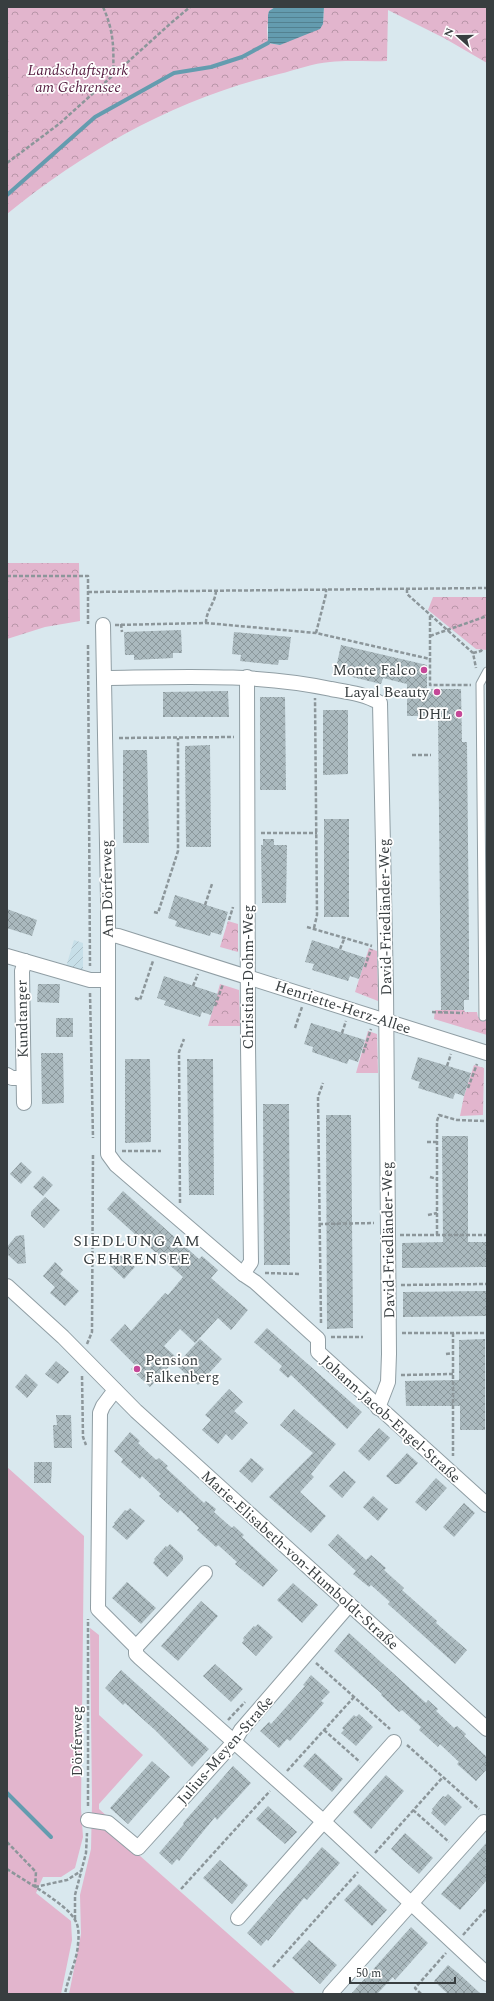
<svg xmlns="http://www.w3.org/2000/svg" width="494" height="2001" font-family="Spectral,serif">
  <defs>
    <pattern id="industrial-furrows" width="10" height="10" patternUnits="userSpaceOnUse"><rect width="10" height="10" fill="#c7dfe8"/><path d="M-1 1l2-2M0 10L10 0M9 11l2-2" fill="none" stroke="#acc0c8"/></pattern>
    <pattern id="park-crowns" width="20" height="18" patternUnits="userSpaceOnUse"><rect width="20" height="18" fill="#e2b5cd"/><path d="M2 6a3 3 0 1 1 6 0M12 15a3 3 0 1 1 6 0" fill="none" stroke="#b895a8"/></pattern>
    <pattern id="water-rules" width="6" height="5" patternUnits="userSpaceOnUse"><rect width="6" height="5" fill="#649caf"/><path d="M0 2.5h6" fill="none" stroke="#538190"/></pattern>
    <pattern id="building-cross-hatch" width="8" height="8" patternUnits="userSpaceOnUse"><rect width="8" height="8" fill="#aab9be"/><path d="M0 0l8 8M0 8l8-8" fill="none" stroke="#8b989c"/></pattern>
  </defs>
  <rect width="100%" height="100%" fill="#d9e8ee"/>
  <path fill="url(#industrial-furrows)" d="M74 940 83 943V973L66 967Z"/>
  <g fill="#e2b5cd">
    <path d="M7 1467 84 1536 81 1808 83 1837 75 1868 61 1877H43L36 1893 71 1921 72 1940 61 1994H7Z"/>
    <path d="M90 1628 99 1635V1715L143 1755 99 1804V1809L144 1849 139 1855 296 1994H69L81 1934 80 1895 91 1849 92 1803Z"/>
  </g>
  <g fill="url(#park-crowns)">
    <path d="M7 7H275L269 11 267 30 268 43 280 45 323 24 324 7H487V63L444 38 388 10 387 61C368 62 348 60 330 62 313 63 296 70 279 74 178 98 88 148 7 214Z"/>
    <path d="M7 563H79L80 621 45 627 7 639Z"/>
    <path d="M433 597H487V650L476 649 428 610Z"/>
    <path d="M228 921 238 924V952L220 947Z"/>
    <path d="M369 948 377 951 378 1001 355 992Z"/>
    <path d="M220 984 239 990 240 1026H208Z"/>
    <path d="M435 1010H464L465 1012H477L478 1017H487V1035L434 1019Z"/>
    <path d="M368 1031 377 1034 378 1073H356Z"/>
    <path d="M474 1065 484 1068 483 1115 460 1116 464 1096Z"/>
  </g>
  <path fill="url(#water-rules)" d="M275 7H324L323 24 320 29 280 45 268 43V15L269 11Z"/>
  <g fill="none" stroke-linecap="round" stroke-linejoin="round">
    <g stroke="#649caf" stroke-width="4">
      <path d="M7 195 95 117 174 73 211 67 242 57 268 43"/>
      <path d="M7 1793 51 1837"/>
    </g>
  </g>
  <g fill="url(#building-cross-hatch)">
    <path d="M181 630 182 653H173V658L134 660V655H125L124 632Z"/>
    <path d="M234 632 291 637 288 660H279L278 665 240 661 241 655 232 654Z"/>
    <path d="M341 645 427 665V689H461L462 742H467L469 945V1000H464V1010H441L438 716H407V684L383 678 381 684 344 675 345 670 336 668Z"/>
    <path d="M228 691 229 717H163V692Z"/>
    <path d="M260 697H285L286 790H260Z"/>
    <path d="M323 710H348V774L323 775Z"/>
    <path d="M210 745 211 847H186L185 746Z"/>
    <path d="M123 750H147L149 843H123Z"/>
    <rect x="324" y="819" width="25" height="98"/>
    <path d="M263 839H274V845H287L286 903H262L261 845H263Z"/>
    <path d="M175 895 228 912 221 935 211 932 210 936 175 926 177 921 168 918Z"/>
    <path d="M7 909 37 920 32 936 7 928Z"/>
    <path d="M312 940 366 958 359 979 350 976 348 981 312 970 314 964 305 962Z"/>
    <path d="M164 976 218 994 211 1015 202 1012 200 1017 164 1005 166 1001 157 998Z"/>
    <path d="M38 984H60L59 1003 37 1002Z"/>
    <rect x="56" y="1018" width="17" height="19"/>
    <path d="M311 1023 365 1040 358 1062 349 1059 347 1064 312 1052 313 1047 304 1044Z"/>
    <path d="M41 1053H63L64 1103 42 1104Z"/>
    <path d="M418 1057 471 1073 464 1096 455 1093 453 1099 418 1088 420 1082 411 1079Z"/>
    <path d="M125 1059H150L151 1142 125 1143Z"/>
    <path d="M187 1059H213L214 1195H189Z"/>
    <path d="M263 1104H289L290 1265H264Z"/>
    <path d="M326 1115H351L353 1328 327 1329Z"/>
    <path d="M442 1136H468V1242H486V1267L402 1268V1243L443 1242Z"/>
    <path d="M21 1162 32 1172 21 1184 10 1174Z"/>
    <path d="M43 1176 53 1185 43 1196 33 1187Z"/>
    <path d="M123 1191 199 1259 202 1256 218 1270 211 1278 248 1310 231 1330 218 1318 195 1343 180 1329 164 1346 177 1358 150 1387 131 1369 135 1365 110 1340 125 1324 131 1331 165 1293 168 1295 183 1277 107 1209Z"/>
    <path d="M45 1197 60 1210 44 1228 31 1216V1212Z"/>
    <path d="M24 1235 26 1263 18 1264 7 1254V1247L16 1236Z"/>
    <path d="M119 1253 135 1267 124 1279 108 1264Z"/>
    <path d="M55 1262 63 1270 60 1274 79 1291 65 1306 50 1293 55 1287 43 1276Z"/>
    <path d="M487 1291V1316L403 1317V1292Z"/>
    <path d="M267 1328 362 1412 347 1429 291 1375 288 1378 279 1370 282 1366 254 1342Z"/>
    <path d="M200 1339 222 1359 198 1385 176 1365Z"/>
    <path d="M485 1339V1430H460V1406H406L405 1381 459 1380V1340Z"/>
    <path d="M56 1361 69 1372 58 1384 45 1374Z"/>
    <path d="M26 1374 38 1385 27 1398 15 1387Z"/>
    <path d="M229 1389 243 1402 234 1411 248 1423 232 1440 226 1434 218 1444 202 1430 211 1420 205 1415Z"/>
    <path d="M294 1409 336 1444 311 1474 314 1477 300 1492 326 1516 311 1533 269 1497 313 1453 280 1425Z"/>
    <path d="M56 1415H71L72 1448H54L53 1425H57Z"/>
    <path d="M379 1428 390 1438 369 1461 358 1451Z"/>
    <path d="M130 1432 140 1441 138 1443 156 1460 159 1458 168 1466 166 1468 204 1503 206 1501 216 1509 214 1512 232 1528 234 1526 244 1535 242 1537 278 1570 263 1587 235 1564 237 1562 218 1545 216 1547 197 1530 199 1528 180 1510 178 1513 168 1504 159 1496 161 1494 142 1476 140 1479 121 1462 123 1459 114 1451Z"/>
    <path d="M407 1453 418 1463 399 1484H395L386 1476Z"/>
    <path d="M251 1458 264 1469 252 1483 239 1471Z"/>
    <path d="M34 1462H52L51 1483H34Z"/>
    <path d="M344 1471 356 1482 342 1498 329 1486Z"/>
    <path d="M436 1478 447 1488 426 1511 415 1502Z"/>
    <path d="M373 1496 388 1509 378 1521 363 1507Z"/>
    <path d="M464 1503 475 1513 454 1537 443 1527Z"/>
    <path d="M130 1508 145 1521 127 1540 112 1527 115 1524 114 1523 125 1510 127 1511Z"/>
    <path d="M338 1534 366 1560 371 1555 386 1568 384 1570 404 1588 402 1590 437 1621 436 1623 467 1650 455 1664 388 1604 390 1602 371 1585 369 1587 353 1574 356 1571 328 1545Z"/>
    <path d="M170 1544 183 1556V1560L167 1577 153 1563 155 1560 154 1559 166 1546 167 1547Z"/>
    <path d="M127 1582 156 1608 141 1624 112 1598Z"/>
    <path d="M293 1583 318 1605 302 1623 277 1600Z"/>
    <path d="M201 1601 218 1616 178 1661 161 1646Z"/>
    <path d="M258 1624 273 1637 256 1656 242 1643 244 1640 243 1638 254 1626 255 1627Z"/>
    <path d="M349 1633 426 1703 428 1700 438 1709 436 1711 454 1728 457 1726 466 1734 464 1736 487 1757V1769L476 1781 457 1764 459 1762 440 1744 438 1747 419 1730 421 1727 402 1710 399 1712 381 1695 382 1694 334 1651Z"/>
    <path d="M215 1664 243 1689 231 1702 203 1676Z"/>
    <path d="M121 1670 209 1749 192 1767 155 1730 125 1703 123 1705 105 1688Z"/>
    <path d="M311 1675 330 1692 321 1701 324 1703 290 1741 287 1739 279 1748 260 1731 269 1722 271 1724 305 1686 303 1685Z"/>
    <path d="M359 1714 373 1727 356 1746 341 1733 344 1730 342 1728 354 1715 356 1717Z"/>
    <path d="M315 1753 343 1779 332 1792 303 1766Z"/>
    <path d="M152 1761 170 1777 128 1824 110 1808Z"/>
    <path d="M233 1766 251 1783 217 1820 215 1817 179 1861 177 1859 172 1865 159 1853 184 1824 183 1823Z"/>
    <path d="M386 1775 404 1791 371 1829 353 1812Z"/>
    <path d="M448 1794 462 1807 445 1826 431 1813 433 1810 432 1809 443 1796 445 1797Z"/>
    <path d="M268 1806 297 1832 285 1844 256 1819Z"/>
    <path d="M405 1833 433 1858 419 1874 391 1849Z"/>
    <path d="M487 1842V1880L460 1910 441 1894Z"/>
    <path d="M322 1847 340 1863 307 1900 304 1898 268 1941 267 1939 261 1946 247 1933Z"/>
    <path d="M220 1860 248 1885 232 1904 203 1878Z"/>
    <path d="M359 1884 387 1910 372 1926 344 1900Z"/>
    <path d="M411 1927 428 1943 395 1980 393 1977 377 1994H351Z"/>
    <path d="M309 1940 337 1965 320 1984 292 1958Z"/>
    <path d="M448 1965 458 1973 481 1994H448L434 1981Z"/>
  </g>
  <g fill="none" stroke-linecap="round" stroke-linejoin="round">
    <defs>
      <path id="lane" d="M483 1017 480 684 487 671"/>
      <g id="street">
        <path d="M103 625 108 899V1154L116 1165 243 1274 255 1282 318 1339V1352L487 1505"/>
        <path d="M104 678C180 677 256 673 331 689 348 692 365 694 380 703L386 989 389 1354 388 1382 378 1408"/>
        <path d="M108 935 118 936 487 1053"/>
        <path d="M7 956 90 980H107"/>
        <path d="M7 1075 12 1078H23"/>
        <path d="M24 1103 22 971 25 961"/>
        <path d="M243 1274 251 1262 248 1046 247 677"/>
        <path d="M7 1286 63 1337 136 1411 487 1729"/>
        <path d="M115 1390 103 1406 100 1413 98 1609 136 1647V1654L140 1658 324 1822 487 1974"/>
        <path d="M136 1647 205 1573"/>
        <path d="M88 1820 108 1823 138 1848 234 1742 241 1730 349 1605"/>
        <path d="M238 1918 394 1742"/>
        <path d="M330 1994 484 1822"/>
      </g>
    </defs>
    <use href="#lane" stroke="#909ea4" stroke-width="9"/>
    <use href="#street" stroke="#909ea4" stroke-width="16"/>
    <g stroke="#8c969a" stroke-width="2.5" stroke-dasharray="4 2" stroke-linecap="butt">
      <path d="M103 7C114 31 114 49 113 75"/>
      <path d="M7 163 59 124 171 23 190 7"/>
      <path d="M7 576H88V624"/>
      <path d="M407 589V594L473 653 476 668"/>
      <path d="M88 592 487 588"/>
      <path d="M430 616V659"/>
      <path d="M206 623C206 610 216 602 216 590"/>
      <path d="M121 624 122 632"/>
      <path d="M115 625 206 623 316 633 430 659V685H471"/>
      <path d="M316 633 326 594V589"/>
      <path d="M430 636 487 616"/>
      <path d="M88 645 90 966"/>
      <path d="M473 653 481 651 483 648"/>
      <path d="M119 738 234 737"/>
      <path d="M412 755H431"/>
      <path d="M261 833H317"/>
      <path d="M205 905 212 884"/>
      <path d="M154 912 158 913 178 851V738"/>
      <path d="M229 920 233 907"/>
      <path d="M307 927 372 946"/>
      <path d="M314 928 317 915 315 698"/>
      <path d="M340 949 345 937"/>
      <path d="M365 967 371 949"/>
      <path d="M193 986 198 974"/>
      <path d="M90 993 93 1138"/>
      <path d="M135 998 140 1000 153 961"/>
      <path d="M215 1006 223 984"/>
      <path d="M432 1012 463 1013"/>
      <path d="M295 1028 302 1007"/>
      <path d="M342 1033 346 1021"/>
      <path d="M363 1053 371 1029"/>
      <path d="M447 1066 451 1054"/>
      <path d="M468 1088 477 1064"/>
      <path d="M427 1142H437"/>
      <path d="M122 1151H161"/>
      <path d="M430 1177 437 1179"/>
      <path d="M180 1203 179 1052 184 1039"/>
      <path d="M428 1215 437 1213"/>
      <path d="M319 1224 374 1223"/>
      <path d="M400 1235H487"/>
      <path d="M437 1235V1121L439 1115 457 1120 484 1121"/>
      <path d="M265 1273 300 1274"/>
      <path d="M401 1285 487 1284"/>
      <path d="M321 1323 318 1097 323 1083"/>
      <path d="M402 1333H487"/>
      <path d="M453 1333V1456"/>
      <path d="M331 1337H363"/>
      <path d="M87 1344 92 1332 93 1153"/>
      <path d="M446 1354 453 1353"/>
      <path d="M401 1375 453 1374"/>
      <path d="M82 1376 83 1437 86 1445"/>
      <path d="M316 1663 390 1729"/>
      <path d="M228 1720 245 1702"/>
      <path d="M324 1730 360 1762"/>
      <path d="M407 1745 479 1809"/>
      <path d="M287 1771 354 1697"/>
      <path d="M88 1806V1619"/>
      <path d="M413 1810 449 1842"/>
      <path d="M7 1842 36 1872 35 1887"/>
      <path d="M375 1853 443 1777"/>
      <path d="M7 1869C23 1880 67 1904 75 1920 79 1926 79 1936 78 1944 77 1961 68 1977 65 1994"/>
      <path d="M35 1887 67 1880 81 1871"/>
      <path d="M181 1889 270 1791"/>
      <path d="M75 1919V1895L86 1853 87 1833"/>
      <path d="M463 1935 487 1908"/>
      <path d="M273 1967 358 1872"/>
      <path d="M421 1994 415 1988 446 1953"/>
    </g>
    <use href="#lane" stroke="#fff" stroke-width="7"/>
    <use href="#street" stroke="#fff" stroke-width="14"/>
  </g>
  <g fill="#c54898" stroke="#fff" stroke-width="1.5">
    <circle cx="424" cy="670" r="4"/>
    <circle cx="437" cy="692" r="4"/>
    <circle cx="459" cy="714" r="4"/>
    <circle cx="137" cy="1369" r="4"/>
  </g>
  <g text-anchor="middle" stroke-width="3.5" stroke-linejoin="round" paint-order="stroke">
    <g font-size="15" font-style="italic" fill="#582043" stroke="#fff">
      <text x="78" y="75">Landschaftspark<tspan x="78" dy="17">am Gehrensee</tspan></text>
    </g>
    <g font-size="15" fill="#383e40" stroke="#fff" text-anchor="end">
      <text x="416" y="675">Monte Falco</text>
      <text x="429" y="697">Layal Beauty</text>
      <text x="451" y="719">DHL</text>
      <text x="145" y="1365" text-anchor="start">Pension<tspan x="145" dy="17">Falkenberg</tspan></text>
    </g>
    <g font-size="15" fill="#383e40" stroke="#fff">
      <text transform="translate(107 889) rotate(-91)" y="5">Am Dörferweg</text>
      <text transform="translate(385 917) rotate(-91)" y="5">David-Friedländer-Weg</text>
      <text transform="translate(248 977) rotate(-90)" y="5">Christian-Dohm-Weg</text>
      <text transform="translate(343 1007) rotate(18)" y="5">Henriette-Herz-Allee</text>
      <text transform="translate(22 1019) rotate(-91)" y="5">Kundtanger</text>
      <text transform="translate(388 1240) rotate(-91)" y="5">David-Friedländer-Weg</text>
      <text transform="translate(391 1419) rotate(42)" y="5">Johann-Jacob-Engel-Straße</text>
      <text transform="translate(300 1560) rotate(42)" y="5">Marie-Elisabeth-von-Humboldt-Straße</text>
      <text transform="translate(77 1741) rotate(-90)" y="5">Dörferweg</text>
      <text transform="translate(225 1750) rotate(-49)" y="5">Julius-Meyen-Straße</text>
    </g>
    <g font-size="16" letter-spacing="1" fill="#383e40" stroke="#fff">
      <text x="137" y="1246">SIEDLUNG AM<tspan x="137" dy="18">GEHRENSEE</tspan></text>
    </g>
  </g>
  <rect width="494" height="2001" fill="none" stroke="#383e40" stroke-width="16"/>
  <g transform="translate(458 36) rotate(291)" stroke="#ffffff" stroke-width="3" paint-order="stroke">
  <path d="M0-3L7 15L0 10L-7 15Z" fill="#383e40"/>
  <text y="-6" font-size="11" font-weight="bold" text-anchor="middle" fill="#383e40">N</text>
  </g>
  <path d="M350 1977v6h105v-6" fill="none" stroke="#383e40" stroke-width="2"/>
  <text x="356" y="1977" font-size="12" fill="#383e40" stroke="#ffffff" stroke-width="3" paint-order="stroke">50 m</text>
</svg>
